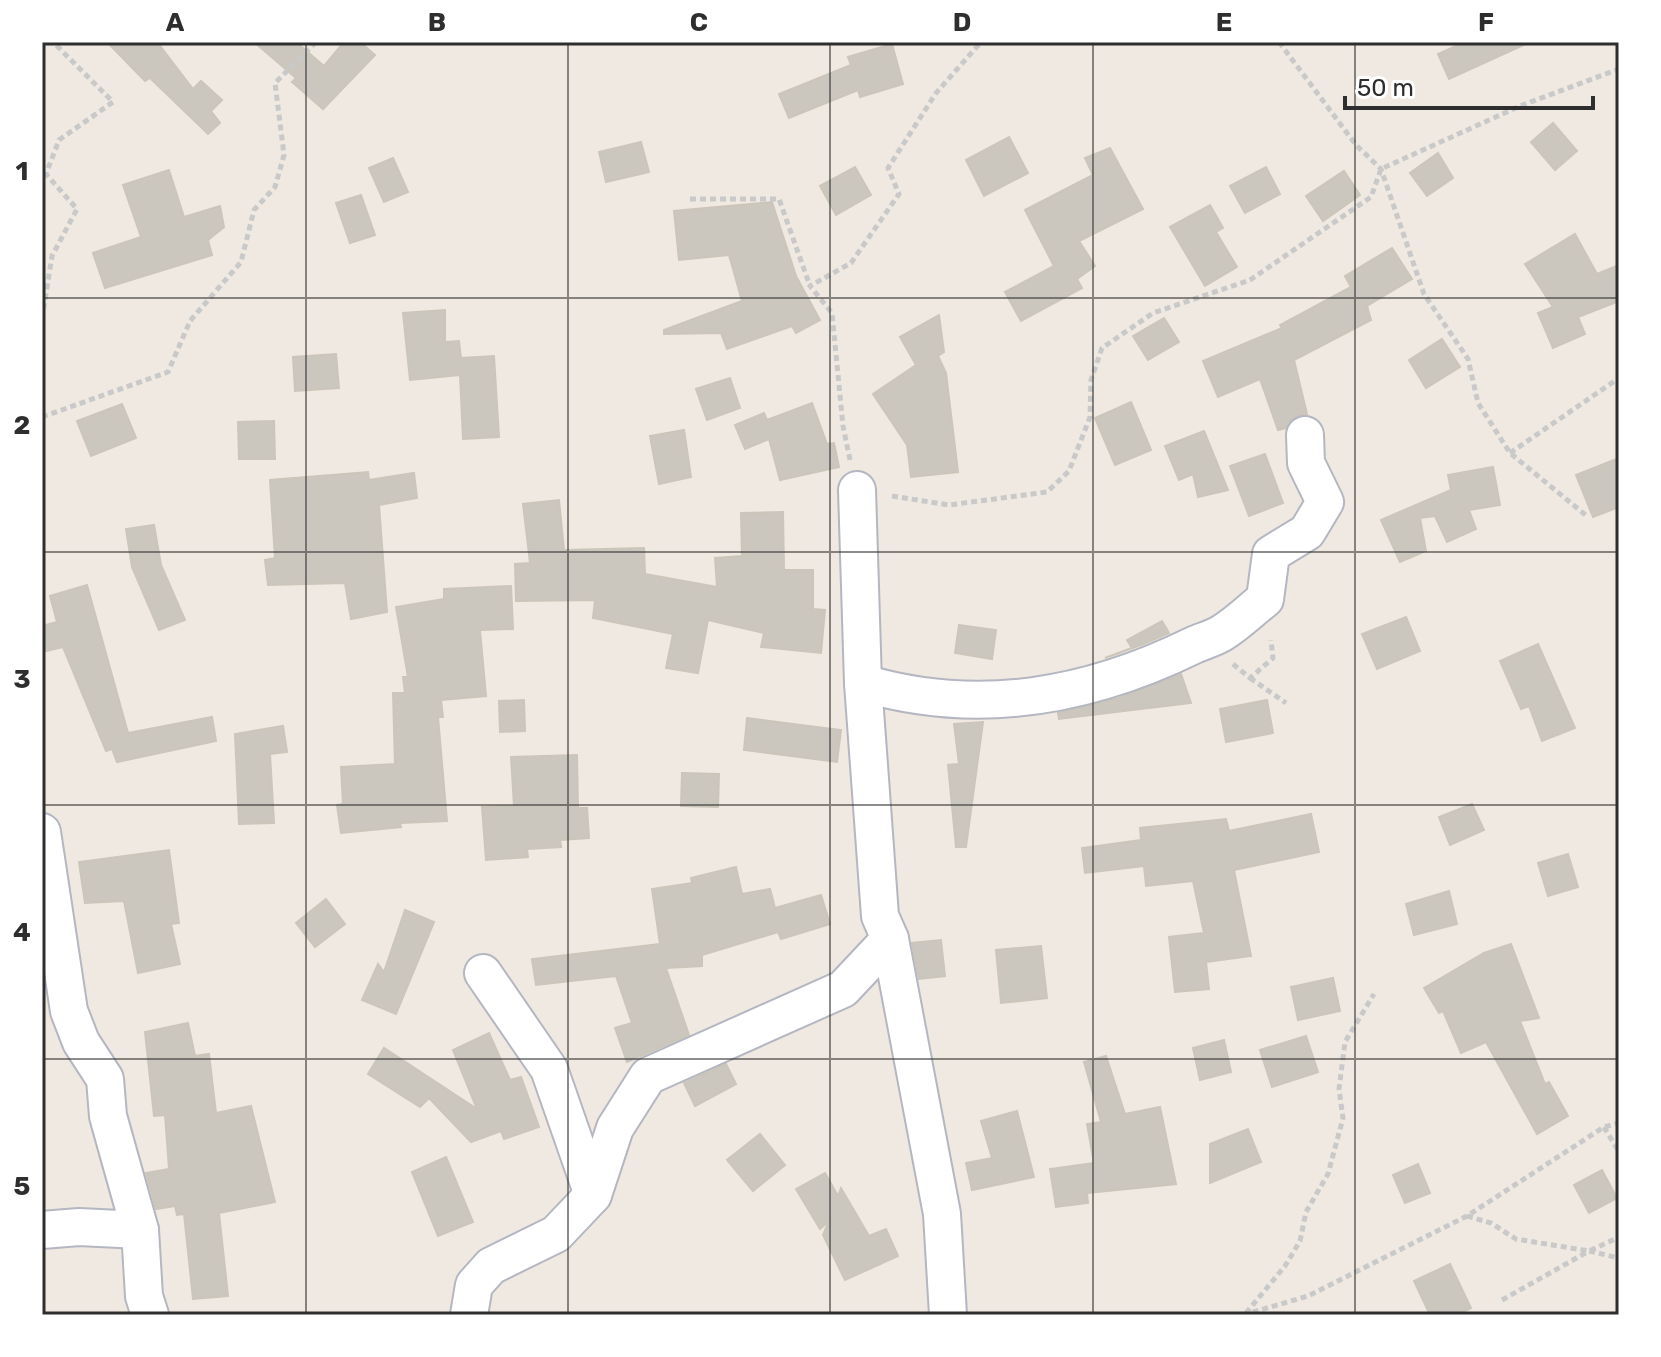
<svg xmlns="http://www.w3.org/2000/svg" width="1661" height="1357" font-family="Rubik,sans-serif">
  <rect width="100%" height="100%" fill="#efe9e1"/>
  <g fill="#cbc7bf" stroke="#cbc5ba" stroke-width="2">
    <path d="M107 42H157L193 89 201 81 222 100 211 111 220 123 208 134 150 78 145 81Z"/>
    <path d="M254 42H296L324 66 344 42H360L375 55 323 109 292 82 296 78Z"/>
    <path d="M1465 42H1530L1449 79 1438 54Z"/>
    <path d="M892 44 903 84 860 97 858 90 789 118 779 94 851 65 848 57Z"/>
    <path d="M1553 123 1577 151 1555 170 1531 142Z"/>
    <path d="M1009 137 1028 173 984 196 966 160Z"/>
    <path d="M641 142 649 172 606 182 599 152Z"/>
    <path d="M1110 148 1143 209 1079 241 1095 266 1077 279 1082 288 1021 321 1005 292 1054 266 1025 210 1093 175 1085 158Z"/>
    <path d="M1438 153 1453 178 1427 196 1410 173Z"/>
    <path d="M393 158 408 192 384 202 369 168Z"/>
    <path d="M855 167 871 195 836 215 820 186Z"/>
    <path d="M1266 167 1280 194 1245 213 1230 186Z"/>
    <path d="M169 170 184 217 220 206 224 227 208 240 212 255 105 288 93 253 141 237 123 185Z"/>
    <path d="M1344 171 1360 195 1323 221 1306 196Z"/>
    <path d="M361 195 375 235 350 243 336 203Z"/>
    <path d="M772 202 796 276 820 320 796 333 792 326 727 349 721 333 664 334V330L742 301 729 255 679 260 674 211Z"/>
    <path d="M1210 205 1223 228 1216 232 1237 267 1205 286 1170 227Z"/>
    <path d="M1575 234 1597 274 1619 265V301L1578 317 1585 334 1553 348 1538 313 1553 307 1525 264Z"/>
    <path d="M1392 248 1412 279 1367 306 1371 320 1294 360 1307 414 1295 417 1286 428 1278 430 1260 379 1218 397 1203 361 1282 328 1280 325 1351 287 1345 276Z"/>
    <path d="M445 310V342L459 341 461 358 494 356 499 437 463 439 460 375 410 380 403 313Z"/>
    <path d="M939 315 944 352 938 356 946 373 958 472 911 477 907 445 873 394 916 365 900 337Z"/>
    <path d="M1164 318 1179 342 1148 360 1133 336Z"/>
    <path d="M1442 339 1460 367 1426 388 1409 360Z"/>
    <path d="M336 354 339 388 295 391 293 357Z"/>
    <path d="M730 378 740 408 707 420 696 389Z"/>
    <path d="M1131 402 1151 450 1115 465 1095 418Z"/>
    <path d="M812 403 827 444 834 443 839 467 780 480 769 439 745 449 735 425 764 413 767 420Z"/>
    <path d="M122 404 136 438 91 456 77 421Z"/>
    <path d="M274 421 275 459H239L238 422Z"/>
    <path d="M684 430 691 477 659 484 650 436Z"/>
    <path d="M1204 431 1228 490 1198 497 1193 474 1179 480 1165 446Z"/>
    <path d="M1265 454 1283 503 1249 516 1230 466Z"/>
    <path d="M1619 458V507L1593 517 1576 475Z"/>
    <path d="M1493 467 1500 505 1469 510 1476 529 1447 542 1435 516 1420 518 1426 551 1400 562 1381 520 1451 490 1448 475Z"/>
    <path d="M368 472 369 480 414 473 417 498 379 505 387 612 351 619 345 583 268 585 265 560 275 558 270 480Z"/>
    <path d="M559 500 564 550 644 548 645 574 717 587 715 558 742 556 741 513 783 512 784 570H813V609L825 610 821 653 761 647 764 633 708 620 698 673 666 668 673 634 593 618 595 600 516 601 515 564 530 563 523 504Z"/>
    <path d="M154 525 161 565 185 620 159 630 132 567 126 529Z"/>
    <path d="M87 585 128 733 212 717 216 741 117 762 112 749 106 751 63 647 42 652V626L57 622 50 596Z"/>
    <path d="M511 586 513 629 480 630 486 696 441 700 443 717H438L447 821 400 823 401 827 341 833 337 805 343 804 341 767 395 764 393 693H405L403 677H408L396 607 444 599V589Z"/>
    <path d="M1406 617 1420 651 1377 669 1362 634Z"/>
    <path d="M1162 621 1169 633 1146 643 1105 658 1132 648 1127 640Z"/>
    <path d="M959 625 996 630 992 659 955 653Z"/>
    <path d="M1538 644 1575 728 1542 741 1529 706 1521 709 1500 661Z"/>
    <path d="M1181 674 1191 703 1059 719 1058 713 1119 698Z"/>
    <path d="M524 700 525 731 500 732 499 701Z"/>
    <path d="M1267 700 1273 733 1226 742 1220 709Z"/>
    <path d="M747 718 841 730 837 762 744 750Z"/>
    <path d="M983 722 966 847H956L948 765 959 764 954 724Z"/>
    <path d="M283 726 287 752 270 754 274 823 239 824 235 734Z"/>
    <path d="M577 755 578 808H587L589 838 560 840 561 847 527 849 528 857 486 860 482 807 514 806 511 757Z"/>
    <path d="M682 773 719 774 718 807 681 806Z"/>
    <path d="M1472 804 1484 830 1450 845 1439 817Z"/>
    <path d="M1311 814 1319 852 1234 870 1251 956 1206 962 1209 989 1175 992 1169 937 1204 933 1193 881 1146 886 1144 866 1085 873 1082 848 1141 840 1140 828 1226 819 1229 831Z"/>
    <path d="M169 850 179 923 171 924 180 964 138 973 124 901 85 903 79 862Z"/>
    <path d="M1568 854 1578 887 1548 896 1538 863Z"/>
    <path d="M736 867 742 894 770 889 775 908 821 895 830 924 781 939 778 932 702 955V966L666 968 689 1035 627 1062 615 1028 632 1023 616 976 536 985 532 959 660 944 652 889 692 883 691 878Z"/>
    <path d="M1449 891 1457 924 1414 935 1406 904Z"/>
    <path d="M326 899 345 924 315 947 296 923Z"/>
    <path d="M405 910 434 922 396 1014 362 1000 378 964 384 972Z"/>
    <path d="M941 940 945 976 919 979 912 943Z"/>
    <path d="M1511 944 1539 1018 1520 1021 1545 1084 1549 1082 1568 1116 1537 1134 1486 1042 1461 1053 1443 1011 1439 1013 1424 988 1484 953Z"/>
    <path d="M1041 946 1047 998 1001 1003 996 950Z"/>
    <path d="M1333 978 1340 1011 1298 1020 1291 987Z"/>
    <path d="M188 1023 195 1056 209 1054 216 1113 251 1106 275 1202 219 1213 228 1296 193 1299 184 1214 177 1215 175 1206 156 1209 146 1173 169 1169 165 1115 154 1116 145 1032Z"/>
    <path d="M489 1033 510 1080 521 1077 539 1127 504 1139 501 1131 471 1142 429 1098 420 1107 368 1074 384 1048 477 1109 453 1050Z"/>
    <path d="M1306 1036 1318 1072 1272 1087 1260 1050Z"/>
    <path d="M1224 1040 1231 1072 1200 1080 1193 1048Z"/>
    <path d="M1106 1056 1125 1114 1160 1107 1176 1184 1087 1193 1088 1203 1056 1207 1050 1169 1094 1163 1087 1124 1101 1122 1084 1062Z"/>
    <path d="M726 1064 736 1084 695 1106 684 1083Z"/>
    <path d="M1017 1111 1034 1177 972 1190 966 1163 992 1158 981 1121Z"/>
    <path d="M1248 1129 1261 1162 1210 1183V1144Z"/>
    <path d="M760 1134 785 1165 753 1191 727 1160Z"/>
    <path d="M446 1157 473 1222 438 1236 412 1172Z"/>
    <path d="M1418 1164 1430 1193 1405 1203 1393 1175Z"/>
    <path d="M1602 1170 1617 1198 1589 1213 1574 1185Z"/>
    <path d="M825 1173 838 1196 841 1188 869 1236 886 1229 898 1256 845 1280 823 1235 829 1221 820 1229 796 1189Z"/>
    <path d="M1450 1264 1471 1308 1456 1315H1430L1414 1281Z"/>
  </g>
  <g fill="none" stroke-linecap="round" stroke-linejoin="round">
    <defs>
      <g id="minor">
        <path d="M857 490 863 683 880 916 890 939 942 1214 948 1315"/>
        <path d="M863 683C978 717 1088 697 1194 645 1203 641 1214 638 1222 633 1237 624 1251 610 1265 599L1271 554 1307 532 1325 502 1306 463 1305 435"/>
        <path d="M42 832 69 1011 81 1042 105 1079 108 1116 140 1230 144 1296 150 1315"/>
        <path d="M483 973 549 1069 593 1195"/>
        <path d="M42 1230 79 1227 140 1230"/>
        <path d="M469 1315 474 1285 491 1266 556 1234 593 1195 615 1128 648 1076 843 989 890 939"/>
      </g>
    </defs>
    <use href="#minor" stroke="#b4b7c1" stroke-width="40"/>
    <g stroke="#c9c9c9" stroke-width="5" stroke-dasharray="6 4" stroke-linecap="butt">
      <path d="M1279 42 1356 145 1381 169 1424 294 1468 359 1478 403 1510 453 1588 517"/>
      <path d="M690 199H779L810 286"/>
      <path d="M42 319 52 256 77 209 46 174 59 140 113 102 53 42"/>
      <path d="M42 417 168 372 190 321 241 262 254 210 275 187 284 155 275 83 316 42"/>
      <path d="M1510 453 1619 378"/>
      <path d="M850 460 843 426 832 313 810 286 851 263 899 194 888 168 936 93 981 42"/>
      <path d="M892 496 949 505 1047 492 1069 471 1090 417 1091 380 1102 348 1153 313 1250 280 1371 197 1381 169 1520 106 1619 69"/>
      <path d="M1233 664 1250 678 1273 658 1271 640"/>
      <path d="M1250 678 1286 703"/>
      <path d="M1604 1127 1619 1152"/>
      <path d="M1467 1216 1491 1223 1516 1239 1589 1251 1619 1237"/>
      <path d="M1502 1300 1589 1251 1619 1258"/>
      <path d="M1246 1313 1285 1266 1300 1241 1306 1212 1328 1174 1343 1118 1339 1089 1345 1042 1374 994"/>
      <path d="M1243 1315 1308 1296 1467 1216 1604 1127 1619 1123"/>
    </g>
    <use href="#minor" stroke="#fff" stroke-width="36"/>
  </g>
  <path fill="none" stroke="#2e2e2e" stroke-width="2" stroke-opacity="0.55" d="M306 42V1315M568 42V1315M830 42V1315M1093 42V1315M1355 42V1315M42 298H1619M42 552H1619M42 805H1619M42 1059H1619"/>
  <rect width="1661" height="1357" fill="none" stroke="#ffffff" stroke-width="88"/>
  <path d="M1345 96v12h248v-12" fill="none" stroke="#2e2e2e" stroke-width="4"/>
  <text x="1357" y="96" font-size="24" fill="#2e2e2e" stroke="#ffffff" stroke-width="6" paint-order="stroke">50 m</text>
  <rect x="44" y="44" width="1573" height="1269" fill="none" stroke="#2e2e2e" stroke-width="3"/>
  <g font-size="26" text-anchor="middle" font-weight="bold" fill="#2e2e2e">
    <text x="175" y="31">A</text>
    <text x="437" y="31">B</text>
    <text x="699" y="31">C</text>
    <text x="962" y="31">D</text>
    <text x="1224" y="31">E</text>
    <text x="1486" y="31">F</text>
    <text x="22" y="180">1</text>
    <text x="22" y="434">2</text>
    <text x="22" y="688">3</text>
    <text x="22" y="941">4</text>
    <text x="22" y="1195">5</text>
  </g>
</svg>
